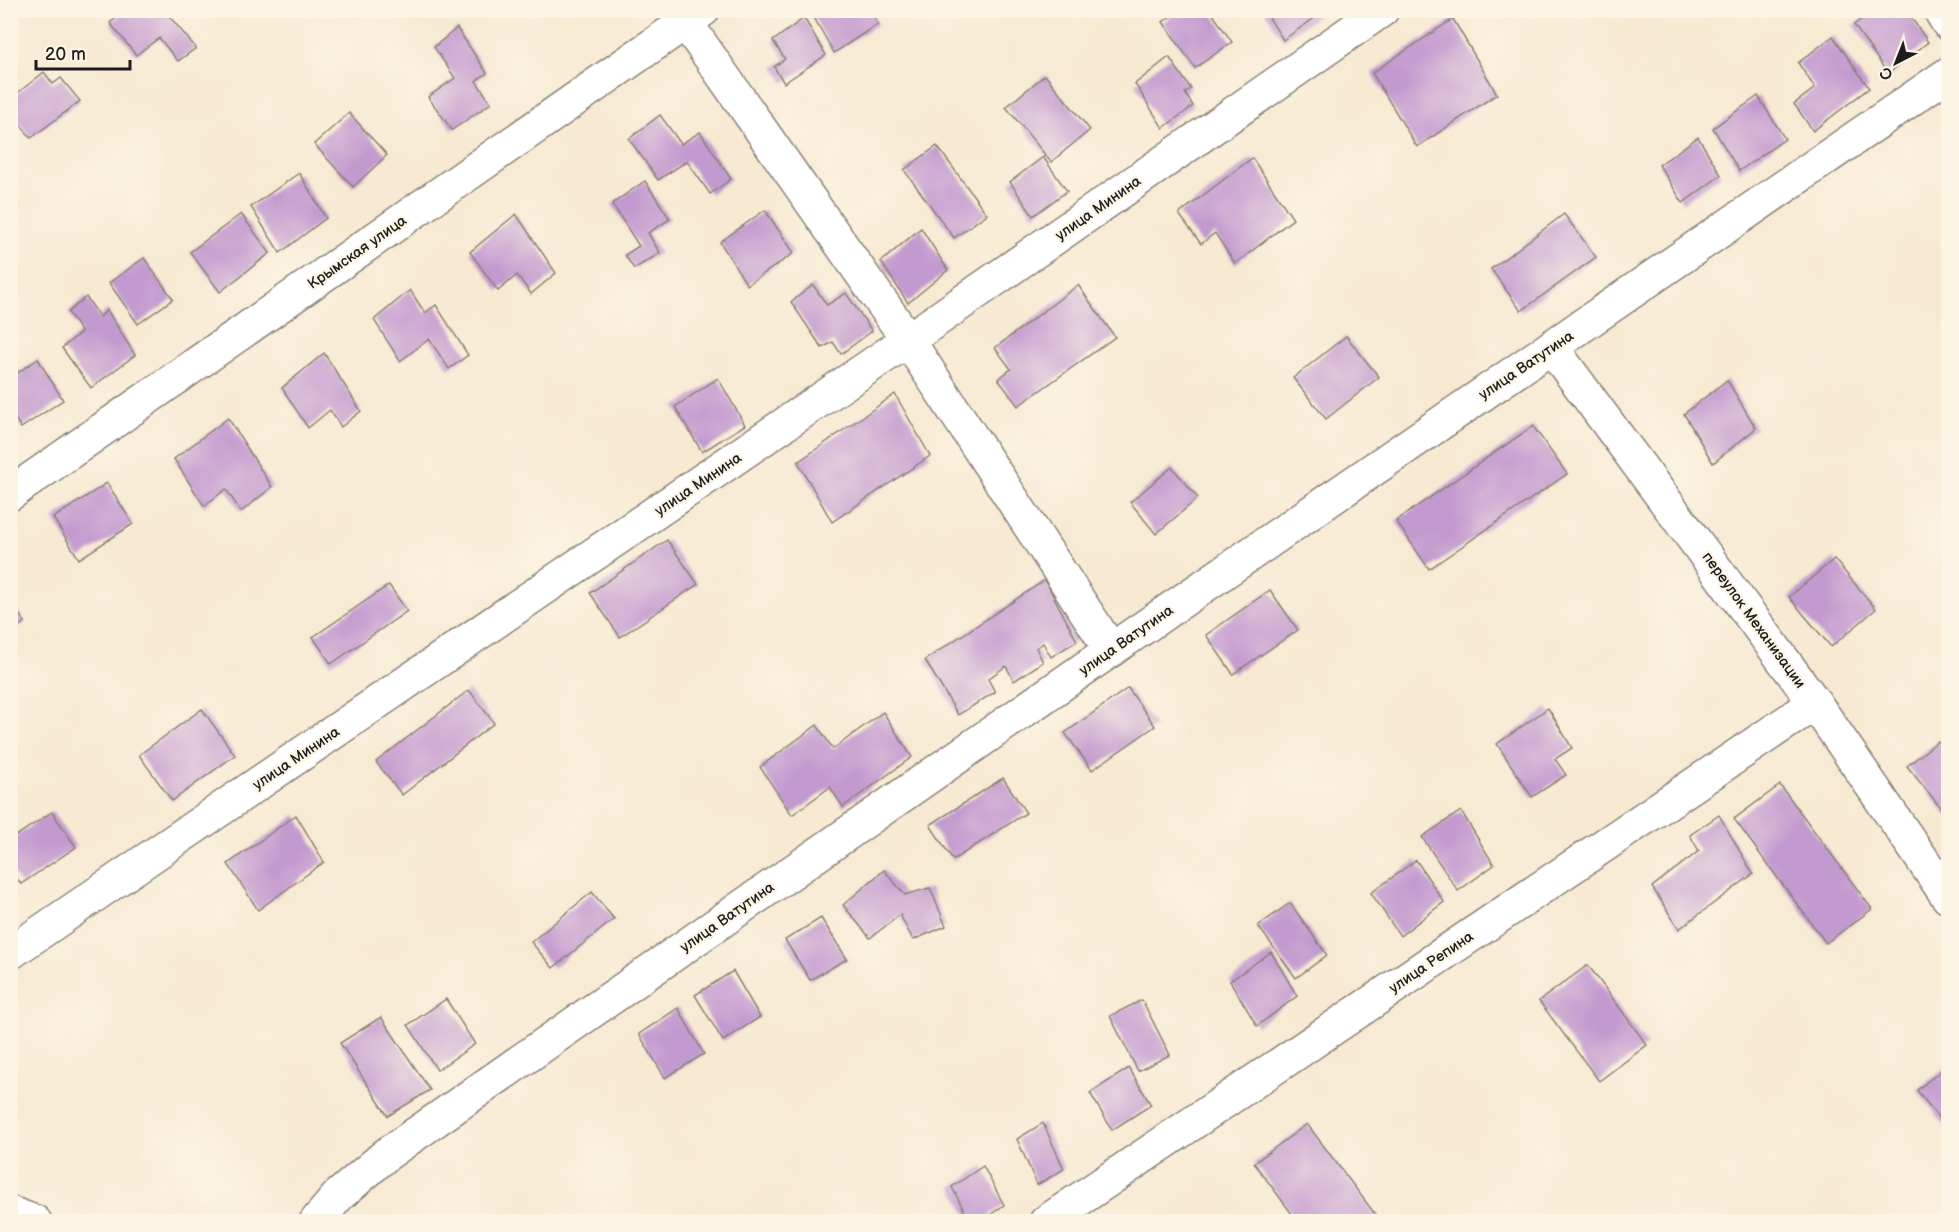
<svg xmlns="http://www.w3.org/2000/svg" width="1959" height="1232" font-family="'Balsamiq Sans',sans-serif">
  <rect width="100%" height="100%" fill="#fcf5e5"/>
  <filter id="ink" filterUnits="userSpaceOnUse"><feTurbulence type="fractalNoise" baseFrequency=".0167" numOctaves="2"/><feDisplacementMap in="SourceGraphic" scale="12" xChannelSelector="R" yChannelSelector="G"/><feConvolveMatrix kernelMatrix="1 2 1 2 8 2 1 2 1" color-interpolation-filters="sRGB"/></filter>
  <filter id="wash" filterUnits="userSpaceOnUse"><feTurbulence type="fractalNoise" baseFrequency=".008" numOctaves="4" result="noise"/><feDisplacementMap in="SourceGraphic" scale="24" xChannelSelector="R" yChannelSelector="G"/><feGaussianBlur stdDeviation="1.35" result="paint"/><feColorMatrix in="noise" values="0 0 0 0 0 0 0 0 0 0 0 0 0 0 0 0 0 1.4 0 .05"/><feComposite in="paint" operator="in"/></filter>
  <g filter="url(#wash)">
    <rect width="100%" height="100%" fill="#f7e9d2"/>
    <g id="blocks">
      <g fill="#c39acf">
        <path d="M127 10H164L196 48 178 61 159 38 136 55 110 23Z"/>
        <path d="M817 10H870L878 24 834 53 812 14Z"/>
        <path d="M1179 10H1210L1232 42 1195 68 1163 22Z"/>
        <path d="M1264 10H1326L1283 40Z"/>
        <path d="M1873 10H1906L1928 42 1888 74 1854 25Z"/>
        <path d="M804 18 826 55 784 83 774 67 785 59 773 41Z"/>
        <path d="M1453 19 1497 94 1417 147 1372 73Z"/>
        <path d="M457 28 487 73 476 81 491 103 452 130 428 97 455 78 434 47Z"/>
        <path d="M1833 36 1869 88 1813 131 1794 104 1815 88 1798 63Z"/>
        <path d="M1169 57 1191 89 1185 93 1193 106 1163 128 1135 84Z"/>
        <path d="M44 72 53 84 61 78 80 101 31 138 10 111V99Z"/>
        <path d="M1045 75 1090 130 1051 162 1006 107Z"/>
        <path d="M1758 96 1785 139 1739 171 1713 128Z"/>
        <path d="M349 113 387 155 353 187 314 144Z"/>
        <path d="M660 115 681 144 700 132 731 179 710 194 687 161 658 180 629 139Z"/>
        <path d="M1698 137 1721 175 1683 203 1659 165Z"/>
        <path d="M937 146 987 214 954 238 904 170Z"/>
        <path d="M1043 157 1067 191 1033 216 1010 182Z"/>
        <path d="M1252 158 1293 219 1235 264 1215 233 1201 244 1179 214Z"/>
        <path d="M299 173 326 218 280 253 251 207Z"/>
        <path d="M645 181 670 219 648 233 660 253 634 269 625 255 639 246 612 204Z"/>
        <path d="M765 210 794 253 747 285 720 242Z"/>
        <path d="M241 214 270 253 220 292 190 252Z"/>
        <path d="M516 214 556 273 531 294 517 275 498 291 470 252Z"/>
        <path d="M1564 214 1596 257 1521 311 1491 269Z"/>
        <path d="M921 228 948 270 908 303 881 262Z"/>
        <path d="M144 258 173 299 138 324 109 283Z"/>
        <path d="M813 285 827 305 846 293 872 331 841 354 833 342 822 348 791 302Z"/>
        <path d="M1078 285 1115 337 1018 406 998 379 1011 369 995 348Z"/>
        <path d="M410 290 425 313 436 305 468 355 449 369 429 339 400 361 374 320Z"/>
        <path d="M86 297 100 317 107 310 135 355 91 388 62 348 81 332 68 312Z"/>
        <path d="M1346 336 1379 377 1326 419 1293 378Z"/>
        <path d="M324 353 361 411 341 427 330 410 308 428 282 388Z"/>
        <path d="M38 359 63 400 21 428 10 411V378Z"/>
        <path d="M718 378 745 425 702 452 675 407Z"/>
        <path d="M1727 380 1756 428 1713 463 1684 414Z"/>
        <path d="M895 394 930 456 832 522 798 462Z"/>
        <path d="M228 418 272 487 241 512 226 489 204 506 174 459Z"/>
        <path d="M1533 426 1567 474 1429 569 1396 521Z"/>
        <path d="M1172 467 1198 498 1156 534 1130 502Z"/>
        <path d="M107 483 133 524 79 559 53 518Z"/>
        <path d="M667 540 698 584 620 637 590 593Z"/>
        <path d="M1834 559 1876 609 1831 647 1789 597Z"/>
        <path d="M1045 580 1077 641 1051 657 1043 643 1036 648 1043 662 1014 681 1006 666 988 679 995 692 958 715 925 660Z"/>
        <path d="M389 585 407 611 331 664 313 637Z"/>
        <path d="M1270 590 1298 630 1233 674 1206 635Z"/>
        <path d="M10 602 25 622 10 632Z"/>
        <path d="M1128 688 1155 726 1092 770 1065 733Z"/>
        <path d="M469 690 494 723 402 795 376 762Z"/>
        <path d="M1548 708 1572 748 1555 759 1566 775 1532 797 1497 744Z"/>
        <path d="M202 709 235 755 172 801 139 755Z"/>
        <path d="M883 712 912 757 843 807 830 787 792 815 760 767 817 725 833 749Z"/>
        <path d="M1938 741 1948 754V817L1907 766Z"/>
        <path d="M1003 778 1026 813 953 860 930 825Z"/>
        <path d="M1780 785 1872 909 1826 943 1734 819Z"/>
        <path d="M1461 811 1494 865 1458 891 1422 837Z"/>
        <path d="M52 812 76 847 21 884 10 869V840Z"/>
        <path d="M296 815 324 862 258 910 228 864Z"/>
        <path d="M1719 815 1753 874 1679 929 1652 887 1699 851 1690 835Z"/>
        <path d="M1416 860 1444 902 1400 936 1371 893Z"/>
        <path d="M884 870 905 895 930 888 946 926 913 940 900 915 870 938 843 905Z"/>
        <path d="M592 892 614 919 553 968 531 942Z"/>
        <path d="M1290 903 1327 955 1296 978 1258 926Z"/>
        <path d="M821 918 847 959 810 980 785 940Z"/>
        <path d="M1271 952 1297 996 1257 1026 1230 981Z"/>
        <path d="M1588 965 1647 1045 1599 1081 1539 1001Z"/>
        <path d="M733 971 760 1017 723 1041 695 995Z"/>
        <path d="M446 999 475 1044 437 1070 408 1025Z"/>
        <path d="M1142 1000 1170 1055 1138 1071 1110 1016Z"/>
        <path d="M678 1008 704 1054 665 1078 639 1034Z"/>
        <path d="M381 1017 430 1090 388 1116 340 1043Z"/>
        <path d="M1948 1065V1130L1917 1090Z"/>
        <path d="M1129 1068 1151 1105 1112 1130 1090 1093Z"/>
        <path d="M1043 1123 1064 1169 1037 1185 1017 1139Z"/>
        <path d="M1307 1124 1381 1222H1298L1254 1163Z"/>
        <path d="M983 1166 1004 1205 980 1222H970L952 1187Z"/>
      </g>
    </g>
  </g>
  <g filter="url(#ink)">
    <use href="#blocks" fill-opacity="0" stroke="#8a8277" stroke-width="1.5"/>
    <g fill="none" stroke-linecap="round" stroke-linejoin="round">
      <defs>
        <g id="minor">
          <path d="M677 10 908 340 1111 650"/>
          <path d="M1940 10 1948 23"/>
          <path d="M1552 348 1815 703 1948 897"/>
          <path d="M10 494 703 10"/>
          <path d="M10 953 908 340 1382 10"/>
          <path d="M10 1213 35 1222"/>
          <path d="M316 1222 338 1196 387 1154 1111 650 1948 74"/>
          <path d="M1046 1222 1815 703"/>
        </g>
      </defs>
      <use href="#minor" stroke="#8a8277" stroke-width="36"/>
      <use href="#minor" stroke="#fff" stroke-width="33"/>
    </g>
  </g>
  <g text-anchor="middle" stroke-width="4.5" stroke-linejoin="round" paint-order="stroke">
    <g font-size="15" fill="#1c1c1c" stroke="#fcf5e5">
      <text transform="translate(1098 208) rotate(-35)" y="5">улица Минина</text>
      <text transform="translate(357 252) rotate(-35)" y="5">Крымская улица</text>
      <text transform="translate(1526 365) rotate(-34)" y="5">улица Ватутина</text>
      <text transform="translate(698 484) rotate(-34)" y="5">улица Минина</text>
      <text transform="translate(1754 620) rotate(54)" y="5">переулок Механизации</text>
      <text transform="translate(1126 640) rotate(-35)" y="5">улица Ватутина</text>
      <text transform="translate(296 758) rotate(-34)" y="5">улица Минина</text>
      <text transform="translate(727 917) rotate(-35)" y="5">улица Ватутина</text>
      <text transform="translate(1431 962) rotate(-34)" y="5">улица Репина</text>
    </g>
  </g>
  <rect width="1959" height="1232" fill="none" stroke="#fcf5e5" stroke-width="36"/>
  <g transform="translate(1896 63) rotate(222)" stroke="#fcf5e5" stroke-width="4.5" paint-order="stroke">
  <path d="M0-4.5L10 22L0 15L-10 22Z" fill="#1c1c1c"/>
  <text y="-9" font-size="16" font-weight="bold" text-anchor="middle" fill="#1c1c1c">С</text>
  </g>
  <path d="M36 60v9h94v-9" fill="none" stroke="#1c1c1c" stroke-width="3"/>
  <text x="45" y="60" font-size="18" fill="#1c1c1c" stroke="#fcf5e5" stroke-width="4.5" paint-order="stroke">20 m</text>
</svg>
